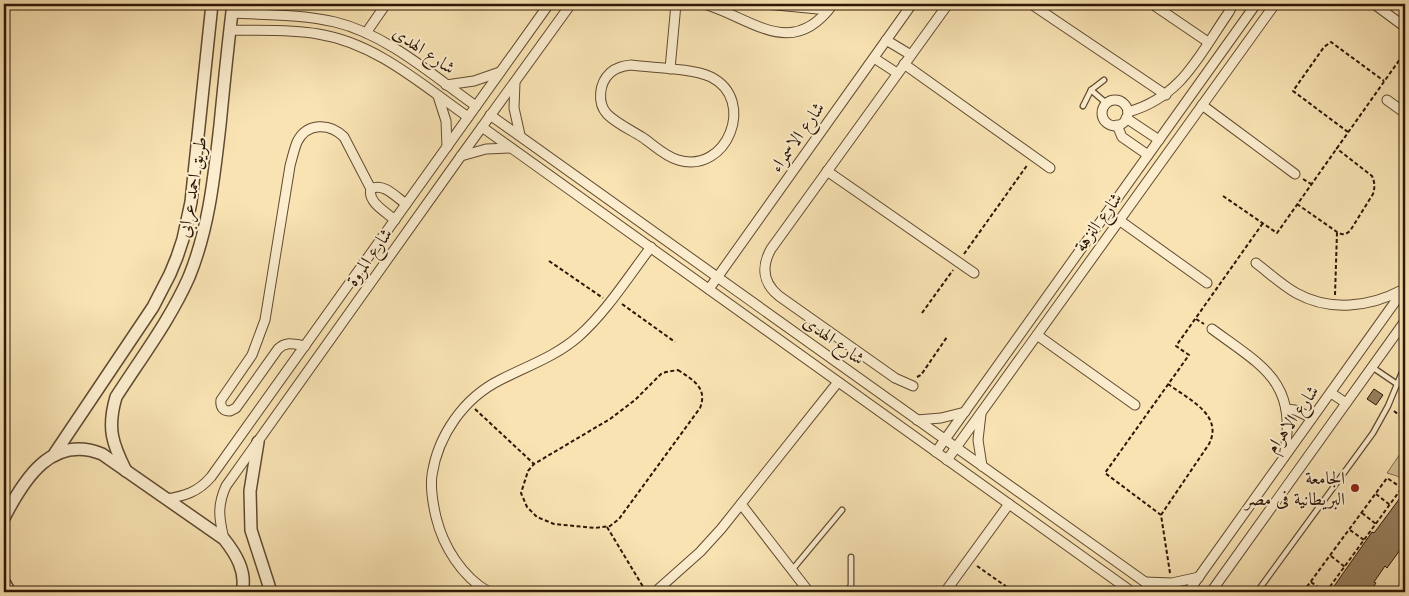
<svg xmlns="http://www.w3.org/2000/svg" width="1409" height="596" font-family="'Libre Caslon Text',Amiri,serif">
  <rect width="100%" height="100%" fill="#f9e3b3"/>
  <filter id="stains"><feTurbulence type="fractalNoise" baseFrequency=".004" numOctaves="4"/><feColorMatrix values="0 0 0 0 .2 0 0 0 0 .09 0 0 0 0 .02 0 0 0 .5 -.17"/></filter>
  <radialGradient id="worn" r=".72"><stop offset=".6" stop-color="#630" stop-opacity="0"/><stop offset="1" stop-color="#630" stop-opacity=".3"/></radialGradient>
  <path fill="#d6c096" stroke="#826c4e" d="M1400 454 1405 458 1403 465 1405 467V482L1397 476 1387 473Z"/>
  <g fill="#978160" stroke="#2d1706">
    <path d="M1374 389 1383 395 1376 405 1367 399Z"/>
    <path d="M1400 498 1405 502V543L1387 568 1385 566 1374 582 1376 583 1370 592H1330L1372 532 1374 533Z"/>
  </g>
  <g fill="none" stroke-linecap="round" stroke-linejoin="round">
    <defs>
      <g id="service">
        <path d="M1091 90 1106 103"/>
        <path d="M1083 106 1091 90 1104 80"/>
        <path d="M1372 367 1397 384"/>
        <path d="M792 570 842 510"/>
        <path d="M799 592 802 583"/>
        <path d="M848 592 851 585V557"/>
        <path d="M1257 592 1373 433 1388 406 1405 365"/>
      </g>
      <g id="minor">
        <path d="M704 4C752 18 792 61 833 4"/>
        <path d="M766 4 828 10"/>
        <path d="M1031 4 1166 95"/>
        <path d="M1152 4 1208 42"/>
        <path d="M1374 4 1405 27"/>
        <path d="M232 13C266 15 301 14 335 22 388 35 432 75 476 106"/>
        <path d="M230 30C259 31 289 29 318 34 376 43 422 85 468 117"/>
        <path d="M366 33 386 4"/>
        <path d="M886 40 911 55"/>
        <path d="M874 58 897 73"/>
        <path d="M904 64 1050 168"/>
        <path d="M631 65C653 68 692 68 711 77 757 100 727 175 678 160 664 156 654 145 642 137 631 130 617 124 607 114 597 103 599 83 610 73 616 67 624 66 631 65Z"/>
        <path d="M670 69 676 4"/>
        <path d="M515 82 514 108 520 135"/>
        <path d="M446 85 474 81 500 72"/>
        <path d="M438 96 446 121 447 147"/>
        <path d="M1387 100 1405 113"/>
        <circle cx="1115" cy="113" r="13"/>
        <path d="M1202 105 1295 174"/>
        <path d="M1128 112C1182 97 1199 55 1229 12L1233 4"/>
        <path d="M490 115 1159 592"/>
        <path d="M1126 118 1159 140"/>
        <path d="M1117 125 1122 137 1148 155"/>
        <path d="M482 127 1132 592"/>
        <path d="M461 156 486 149 511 148"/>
        <path d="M827 171 974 273"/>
        <path d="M371 189C383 182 396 197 406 204"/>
        <path d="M1119 220 1207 283"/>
        <path d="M1256 263C1269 273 1282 285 1296 293 1330 312 1370 307 1402 290"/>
        <path d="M709 289 912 4"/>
        <path d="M1212 329C1265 368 1298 382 1284 457"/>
        <path d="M1037 335 1135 405"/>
        <path d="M305 346C294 344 286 341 278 349L236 408 230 411C223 411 220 407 221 400L252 355 265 320 290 166C292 158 294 150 297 142 307 122 330 123 344 137L371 189C367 202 386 212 395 220"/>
        <path d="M913 386 895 378 779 296C763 283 761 267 771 249L948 4"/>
        <path d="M1331 393 1346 403"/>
        <path d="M1286 409 1295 410 1312 418"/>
        <path d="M981 414 978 440 982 466"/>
        <path d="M917 420 941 418 965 412"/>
        <path d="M936 452 1256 4"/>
        <path d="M947 460 1275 4"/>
        <path d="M166 499C185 496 198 492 211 477L549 4"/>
        <path d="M741 504 809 592"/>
        <path d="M224 539C219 518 217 506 226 486L461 156 571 4"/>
        <path d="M1145 582 1172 583 1199 577"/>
        <path d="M489 592C462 577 443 546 436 517 433 504 430 489 432 475 438 435 464 398 500 380 527 366 555 357 579 336 607 311 628 277 651 247"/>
        <path d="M655 592 700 552 721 529 838 382"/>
        <path d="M945 592 1009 504"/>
        <path d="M1188 592 1405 288"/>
        <path d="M1211 592 1405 321"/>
      </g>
      <g id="tertiary">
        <path d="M258 442 250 491 251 530 271 592"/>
        <path d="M55 453 153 307 170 274 177 257 183 239 191 202 212 4"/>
        <path d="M126 471C112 443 107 428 116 397 141 358 170 320 189 277 209 228 214 177 220 125 224 84 228 44 233 4"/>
        <path d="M4 518C24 479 52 434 102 454L224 539C236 554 247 572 242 592"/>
        <path d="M4 582 10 592"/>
        <path d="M1402 592 1405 588"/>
      </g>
    </defs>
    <use href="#service" stroke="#604a31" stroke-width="7"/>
    <use href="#minor" stroke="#604a31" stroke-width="11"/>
    <use href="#tertiary" stroke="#604a31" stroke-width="14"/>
    <g stroke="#2d1706" stroke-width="2" stroke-dasharray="4 2.5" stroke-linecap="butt">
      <path d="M1348 132 1293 91 1324 47 1331 42 1384 81"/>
      <path d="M1303 179 1311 184"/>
      <path d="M1223 196 1277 233 1405 52"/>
      <path d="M1297 204 1337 232C1342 235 1345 235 1350 231L1373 194C1375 187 1375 183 1372 176L1336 148"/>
      <path d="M964 254 1028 164"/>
      <path d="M549 261 603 298"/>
      <path d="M1335 295 1337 232"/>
      <path d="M622 304 675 342"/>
      <path d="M922 313 953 270"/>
      <path d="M1196 319 1204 324"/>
      <path d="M678 370C693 380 708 388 700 408L619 519 610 526 595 528 554 524 537 517 527 507 521 493 528 471 534 464 610 419 635 400 661 374 666 372Z"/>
      <path d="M917 377 921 375 947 337"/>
      <path d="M475 409 534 464"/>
      <path d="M1394 411 1405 420"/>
      <path d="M1376 494 1390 505"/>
      <path d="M1362 513 1376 524"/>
      <path d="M1161 515 1209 444C1224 415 1188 399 1168 384"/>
      <path d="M607 527 645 590"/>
      <path d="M1350 530 1364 540"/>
      <path d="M1331 556 1345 567"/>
      <path d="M977 566 1014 592"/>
      <path d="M1170 573 1161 515 1105 473 1189 355 1176 346 1263 223"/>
      <path d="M1311 582 1325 592"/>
      <path d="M1303 592 1387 478 1402 488"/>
      <path d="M1326 592 1404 485 1405 486"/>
    </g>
    <use href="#service" stroke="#fbedce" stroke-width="4.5"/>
    <use href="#minor" stroke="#fbedce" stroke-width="9"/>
    <use href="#tertiary" stroke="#fbedce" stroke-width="11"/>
  </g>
  <circle fill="#8f2418" stroke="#fbedce" stroke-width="2" cx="1355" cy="488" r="5"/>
  <g text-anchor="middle" stroke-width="4" stroke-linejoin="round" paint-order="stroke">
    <g font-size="18" fill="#2d1706" stroke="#fbedce">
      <text transform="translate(424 50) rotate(34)" y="6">شارع الهدى</text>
      <text transform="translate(797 137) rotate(-55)" y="6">شارع الاسمراء</text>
      <text transform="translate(192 187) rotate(-80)" y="6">طريق احمد عرابى</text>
      <text transform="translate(1098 222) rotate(-54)" y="6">شارع النزهة</text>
      <text transform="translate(369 257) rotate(-55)" y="6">شارع المروة</text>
      <text transform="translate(834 340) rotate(36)" y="6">شارع الهدى</text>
      <text transform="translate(1292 419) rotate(-55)" y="6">شارع الاهرام</text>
    </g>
    <g font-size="18" fill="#2d1706" stroke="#fbedce" text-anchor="end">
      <text x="1345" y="484">الجامعة<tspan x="1345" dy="21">البريطانية فى مصر</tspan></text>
    </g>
  </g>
  <rect width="1409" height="596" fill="none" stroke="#f9e3b3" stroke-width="20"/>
  <rect x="5" y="5" width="1399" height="586" fill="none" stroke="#2d1706" stroke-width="2.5"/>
  <rect x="10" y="10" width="1389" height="576" fill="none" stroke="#2d1706"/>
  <rect width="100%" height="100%" filter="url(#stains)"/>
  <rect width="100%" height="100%" fill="url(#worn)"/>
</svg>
